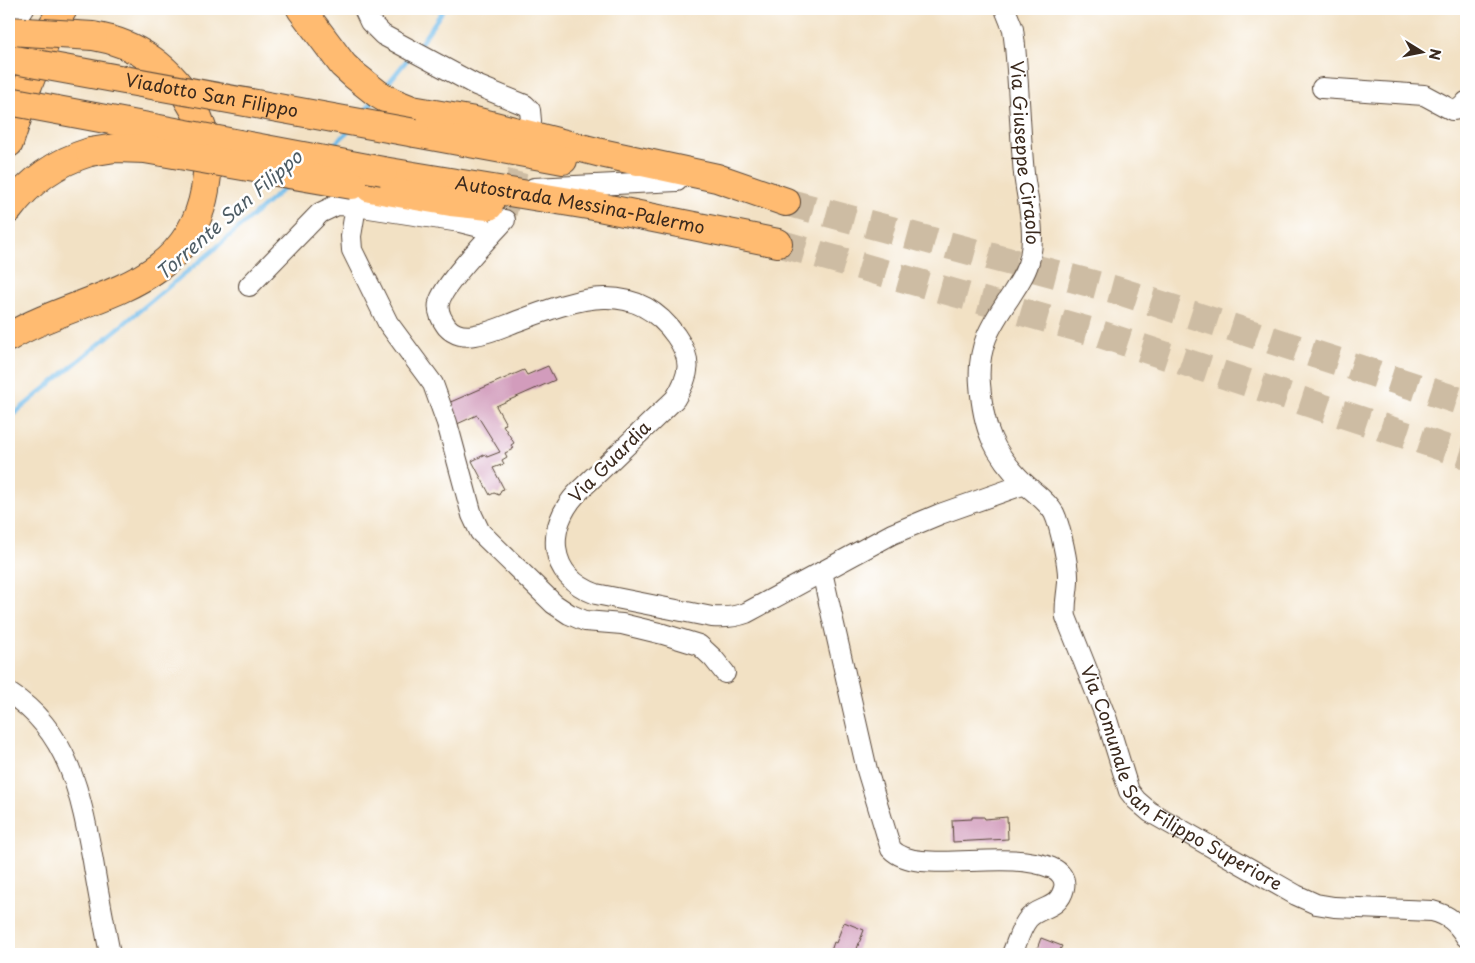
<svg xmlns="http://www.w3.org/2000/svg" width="1475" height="963" font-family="'Playpen Sans',sans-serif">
  <rect width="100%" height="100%" fill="#fff"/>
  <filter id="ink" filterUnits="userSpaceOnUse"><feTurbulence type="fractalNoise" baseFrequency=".02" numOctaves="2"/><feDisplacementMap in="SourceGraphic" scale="10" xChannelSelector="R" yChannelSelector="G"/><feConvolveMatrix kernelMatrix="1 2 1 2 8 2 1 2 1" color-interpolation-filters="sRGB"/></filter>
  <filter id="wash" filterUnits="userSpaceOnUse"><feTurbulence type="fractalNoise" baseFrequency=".0096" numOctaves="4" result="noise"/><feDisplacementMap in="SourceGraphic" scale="20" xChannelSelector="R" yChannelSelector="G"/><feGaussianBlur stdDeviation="1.12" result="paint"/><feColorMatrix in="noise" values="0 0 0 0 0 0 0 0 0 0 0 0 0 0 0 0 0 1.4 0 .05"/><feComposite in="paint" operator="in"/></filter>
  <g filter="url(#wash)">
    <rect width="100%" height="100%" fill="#f2e1c4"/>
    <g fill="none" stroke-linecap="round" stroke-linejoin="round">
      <g stroke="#71bbe9" stroke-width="4.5">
        <path d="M418 47 444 9"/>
        <path d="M385 87 411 55"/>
        <path d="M362 115 373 101"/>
        <path d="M328 150 350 130"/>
        <path d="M9 418 211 252 288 185"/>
      </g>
    </g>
    <g id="blocks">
      <g fill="#d29cbc">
        <path d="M548 366 555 380 496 406 506 424 503 425 514 443 511 445 513 449 505 453 507 457 502 460 504 464 493 468 504 489 501 490 499 495 494 493 490 495 472 461 486 454 487 457 500 452 477 415 455 425 446 404 524 370 527 375Z"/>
        <path d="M972 817H984L985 819 1007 817 1008 839 953 842 952 820 972 819Z"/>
        <path d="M844 922 864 930 855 954H830L834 942 836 943Z"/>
        <path d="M1041 938 1062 946 1058 954H1035Z"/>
      </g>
    </g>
  </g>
  <g filter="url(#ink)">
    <use href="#blocks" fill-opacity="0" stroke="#564537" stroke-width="1"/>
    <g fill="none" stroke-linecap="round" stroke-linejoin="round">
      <path stroke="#cdbca3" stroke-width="20" stroke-dasharray="20 10" stroke-linecap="butt" d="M505 220 526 140"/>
      <g stroke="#cdbca3" stroke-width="28" stroke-dasharray="28 14" stroke-linecap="butt">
        <path d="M786 202 1116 290 1466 403"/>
        <path d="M778 243 1100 334 1466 455"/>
      </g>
      <defs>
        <g id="minor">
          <path d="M364 9 370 22 383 35 476 85 525 105 530 110 531 121"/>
          <path id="s1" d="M1005 9 1013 29 1015 46C1019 88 1020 131 1024 174 1027 200 1036 230 1030 257 1027 272 1018 284 1010 297 990 326 977 347 980 384 983 428 993 453 1025 484 1035 493 1048 502 1054 513 1060 525 1069 567 1068 580 1068 592 1064 604 1066 617L1107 720 1129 791 1136 800 1150 812 1296 895 1316 904 1334 907 1432 911C1449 915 1457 923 1466 937"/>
          <path d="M9 28 24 9"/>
          <path d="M1322 88 1424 95 1452 110C1459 110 1462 107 1466 102"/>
          <path d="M534 188 677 181"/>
          <path d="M356 206 351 236 352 250 388 323 433 384 447 423 472 515 480 532 554 604 569 614 585 621 622 624 663 634 699 645 713 658 725 673"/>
          <path d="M505 220C491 235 442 286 439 303 437 312 442 320 447 327 454 335 465 337 475 335 489 333 502 327 515 322 572 301 633 275 676 336 693 360 690 375 675 399L578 492C545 527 547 576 596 594L712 617C725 618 735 617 746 613L892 534 940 514 1025 484"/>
          <path d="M249 286 320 213 337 205 356 206 460 222 484 228 491 235"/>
          <path d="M822 572 867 770 891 849C899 857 910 860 922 861 961 865 1016 853 1052 868 1060 871 1066 879 1064 888 1059 910 1039 906 1028 919 1020 929 1017 943 1012 954"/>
          <path d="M9 693C69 731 81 796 93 861 98 892 104 923 110 954"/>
        </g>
        <g id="highway">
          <path d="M301 9 343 65 354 75 378 94 392 102 412 110 475 121 601 153 717 178 786 202"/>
          <path d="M415 133 563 160"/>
          <path d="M9 143 28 85 51 28 63 9"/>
          <path id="s2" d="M383 171 594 206 778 243"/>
          <path d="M370 188 451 202 489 206"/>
          <path d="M9 209C29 182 57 162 90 152"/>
          <path d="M9 337C82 293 187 293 205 190 210 163 207 133 194 109 173 69 137 43 93 36"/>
        </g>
      </defs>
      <use href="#minor" stroke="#564537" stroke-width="22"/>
      <use href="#highway" stroke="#564537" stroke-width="30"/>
      <path stroke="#564537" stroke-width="2.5" stroke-dasharray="4 4" stroke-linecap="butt" d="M9 671 12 666"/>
      <use href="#minor" stroke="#fff" stroke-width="20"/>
      <use href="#highway" stroke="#ffbb71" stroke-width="28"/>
      <defs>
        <g id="highway-bridge">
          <path d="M9 31 93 36"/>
          <path id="s3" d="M9 59 415 133"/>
          <path d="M9 101 383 171"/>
          <path d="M90 152 115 148 145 149 352 185"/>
        </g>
      </defs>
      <use href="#highway-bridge" stroke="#564537" stroke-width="30" stroke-linecap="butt"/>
      <use href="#highway-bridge" stroke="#ffbb71" stroke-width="28"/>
    </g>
  </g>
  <g text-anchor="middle" stroke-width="5" stroke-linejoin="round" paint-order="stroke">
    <g font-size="18" fill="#3b2a1e" stroke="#fff">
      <text dy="6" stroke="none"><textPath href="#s3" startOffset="206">Viadotto San Filippo</textPath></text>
      <text dy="6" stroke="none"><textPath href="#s1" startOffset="146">Via Giuseppe Ciraolo</textPath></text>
      <text dy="6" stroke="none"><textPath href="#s2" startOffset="200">Autostrada Messina-Palermo</textPath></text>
      <text transform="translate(610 462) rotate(-45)" y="6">Via Guardia</text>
      <text dy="6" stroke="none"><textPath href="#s1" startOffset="859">Via Comunale San Filippo Superiore</textPath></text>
    </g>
    <g font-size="19" font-style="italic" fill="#4e5d65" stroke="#fff">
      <text transform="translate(229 215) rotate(-41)" y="7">Torrente San Filippo</text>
    </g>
  </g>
  <rect width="1475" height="963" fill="none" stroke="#fff" stroke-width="30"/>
  <g transform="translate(1422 52) rotate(100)" stroke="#ffffff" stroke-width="4" paint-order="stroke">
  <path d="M0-4L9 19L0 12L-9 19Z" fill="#3b2a1e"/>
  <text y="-8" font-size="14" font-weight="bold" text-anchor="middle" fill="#3b2a1e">N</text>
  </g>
</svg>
